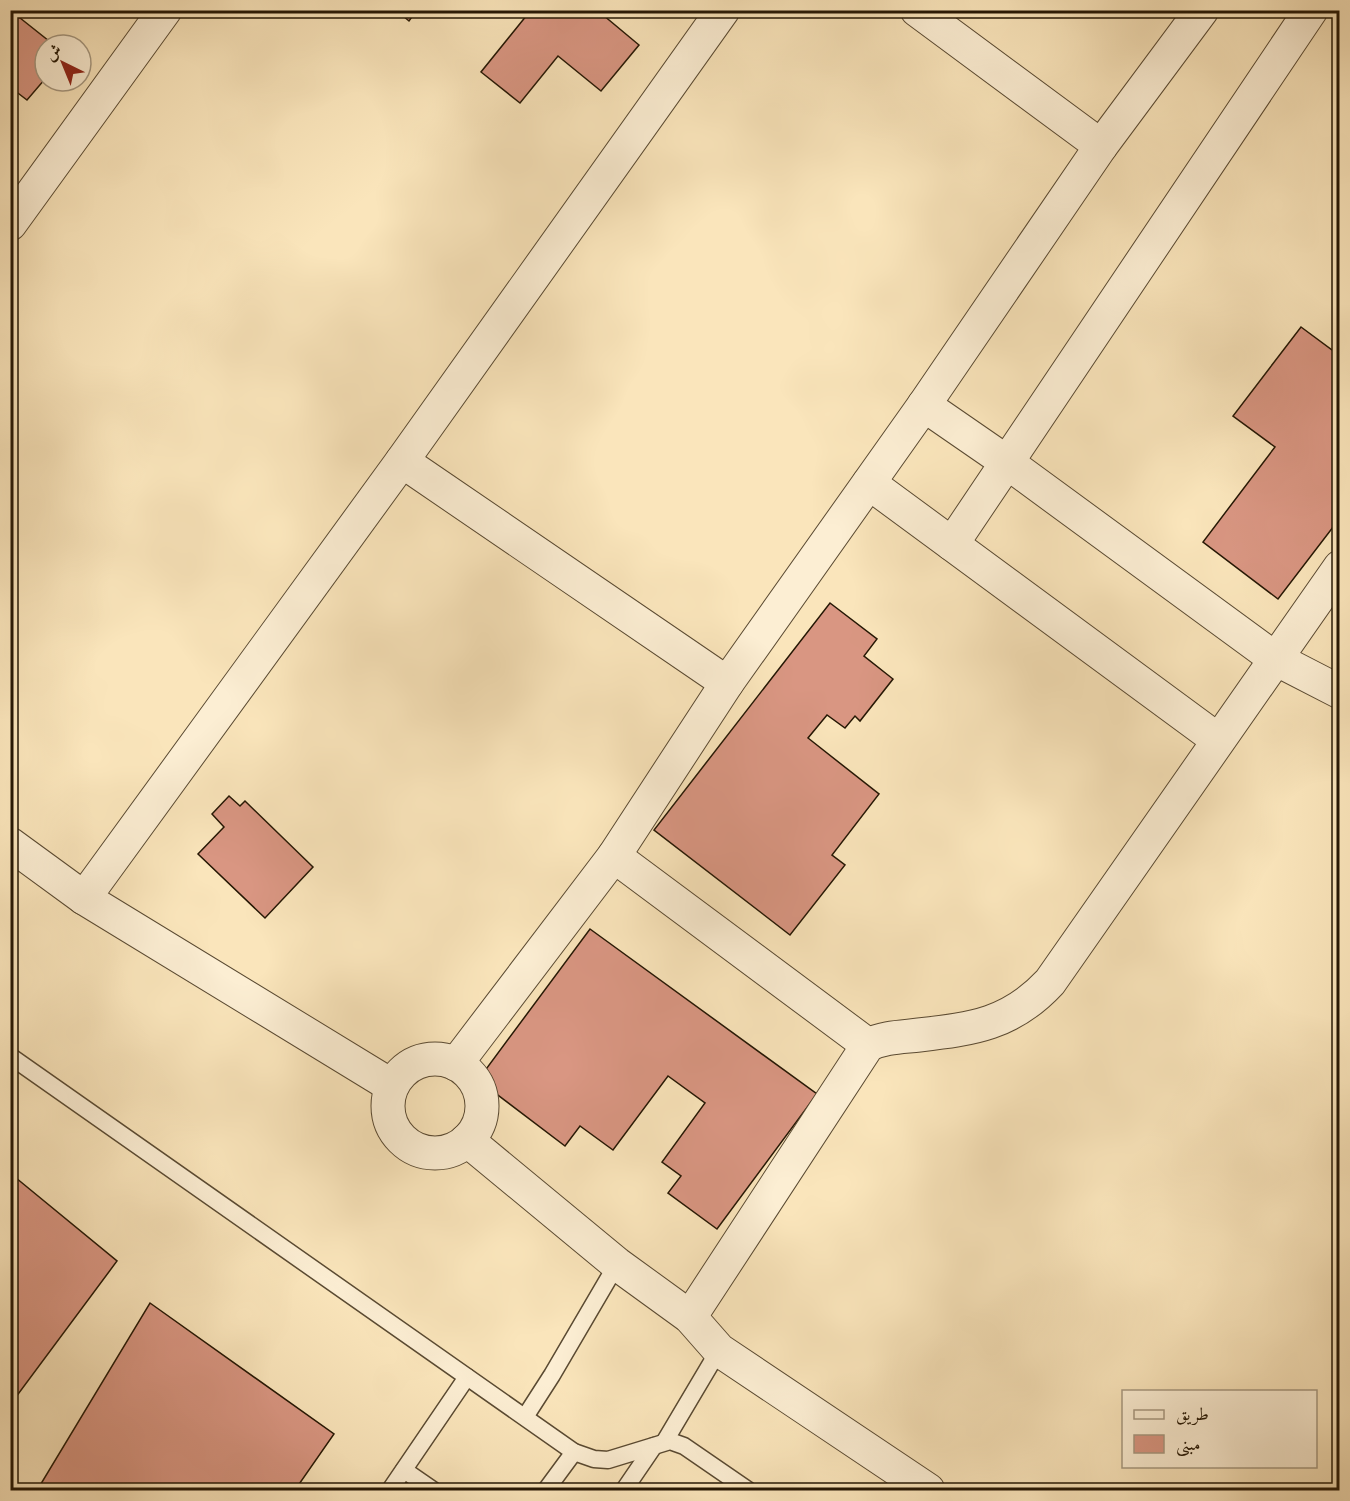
<svg xmlns="http://www.w3.org/2000/svg" width="1350" height="1501" font-family="'EB Garamond',Amiri,serif">
  <rect width="100%" height="100%" fill="#fae5bb"/>
  <filter id="stains"><feTurbulence type="fractalNoise" baseFrequency=".00333" numOctaves="4"/><feColorMatrix values="0 0 0 0 .2 0 0 0 0 .09 0 0 0 0 .02 0 0 0 .5 -.17"/></filter>
  <radialGradient id="worn" r=".72"><stop offset=".6" stop-color="#630" stop-opacity="0"/><stop offset="1" stop-color="#630" stop-opacity=".3"/></radialGradient>
  <g fill="#d99682" stroke="#251704" stroke-width="1.5">
    <path d="M10 10 54 45H45V79L27 100 10 87Z"/>
    <path d="M396 10H417L409 21Z"/>
    <path d="M531 10H597L639 45 601 91 558 56 520 103 481 72Z"/>
    <path d="M1301 327 1340 356V518L1278 599 1203 542 1275 447 1233 416Z"/>
    <path d="M830 603 877 639 864 656 893 679 860 721 855 716 845 728 827 715 808 738 879 794 832 855 845 865 790 935 654 830Z"/>
    <path d="M229 796 240 806 245 801 313 867 265 918 198 854 224 827 212 814Z"/>
    <path d="M590 929 817 1094 717 1229 668 1193 681 1176 662 1162 705 1103 668 1076 613 1150 580 1126 565 1146 478 1080Z"/>
    <path d="M10 1173 117 1261 10 1405Z"/>
    <path d="M150 1303 334 1434 295 1490H44L39 1487Z"/>
  </g>
  <g fill="none" stroke-linecap="round" stroke-linejoin="round">
    <defs>
      <g id="service">
        <path d="M10 1056 574 1452 594 1459 608 1460 670 1441 684 1446 748 1490"/>
        <path d="M525 1417 552 1375 617 1264"/>
        <path d="M665 1441 719 1350"/>
        <path d="M404 1470 433 1490"/>
        <path d="M390 1490 467 1377"/>
        <path d="M546 1490 574 1452"/>
        <path d="M624 1490 654 1446"/>
      </g>
      <g id="minor">
        <path d="M1101 146 1202 10"/>
        <path d="M10 224 165 10"/>
        <path d="M924 405 1008 463 1274 658 1340 692"/>
        <path d="M402 461 727 683"/>
        <path d="M869 483 1218 740"/>
        <path d="M952 544 1311 10"/>
        <path d="M614 856 868 1045"/>
        <path d="M84 898 402 461 723 10"/>
        <path d="M456 1064 614 856 727 683 924 405 1101 146 917 10"/>
        <path d="M690 1317 868 1045C884 1037 902 1037 919 1035 973 1029 1011 1024 1050 982L1340 567"/>
      </g>
      <g id="tertiary">
        <path d="M10 844 84 898 392 1086"/>
        <circle cx="435" cy="1106" r="47"/>
        <path d="M467 1140 617 1264 690 1317 719 1350 928 1490"/>
      </g>
    </defs>
    <use href="#service" stroke="#5a4a32" stroke-width="19"/>
    <use href="#minor" stroke="#5a4a32" stroke-width="35"/>
    <use href="#tertiary" stroke="#5a4a32" stroke-width="35"/>
    <use href="#service" stroke="#fceed3" stroke-width="16"/>
    <use href="#minor" stroke="#fceed3" stroke-width="33"/>
    <use href="#tertiary" stroke="#fceed3" stroke-width="33"/>
  </g>
  <rect width="1350" height="1501" fill="none" stroke="#fae5bb" stroke-width="36"/>
  <rect x="12" y="12" width="1326" height="1477" fill="none" stroke="#251704" stroke-width="3"/>
  <rect x="18" y="18" width="1314" height="1465" fill="none" stroke="#251704" stroke-width="1.5"/>
  <rect x="1122" y="1390" width="195" height="78" fill="#fceed3" stroke="#a69880" stroke-width="1.5"/>
  <rect x="1134" y="1410" width="30" height="9" fill="#fceed3" stroke="#a69880" stroke-width="1.5"/>
  <text x="1176" y="1420" font-size="18" fill="#251704">طريق</text>
  <rect x="1134" y="1435" width="30" height="18" fill="#d99682" stroke="#a69880" stroke-width="1.5"/>
  <text x="1176" y="1450" font-size="18" fill="#251704">مبنى</text>
  <g transform="translate(63 63) rotate(317)"><circle r="28" fill="#fceed3" stroke="#a69880" stroke-width="1.5"/>
  <path d="M0-4.5L10 22L0 15L-10 22Z" fill="#8f2418"/>
  <text y="-9" font-size="16" font-weight="bold" text-anchor="middle" fill="#251704">ش</text>
  </g>
  <rect width="100%" height="100%" filter="url(#stains)"/>
  <rect width="100%" height="100%" fill="url(#worn)"/>
</svg>
